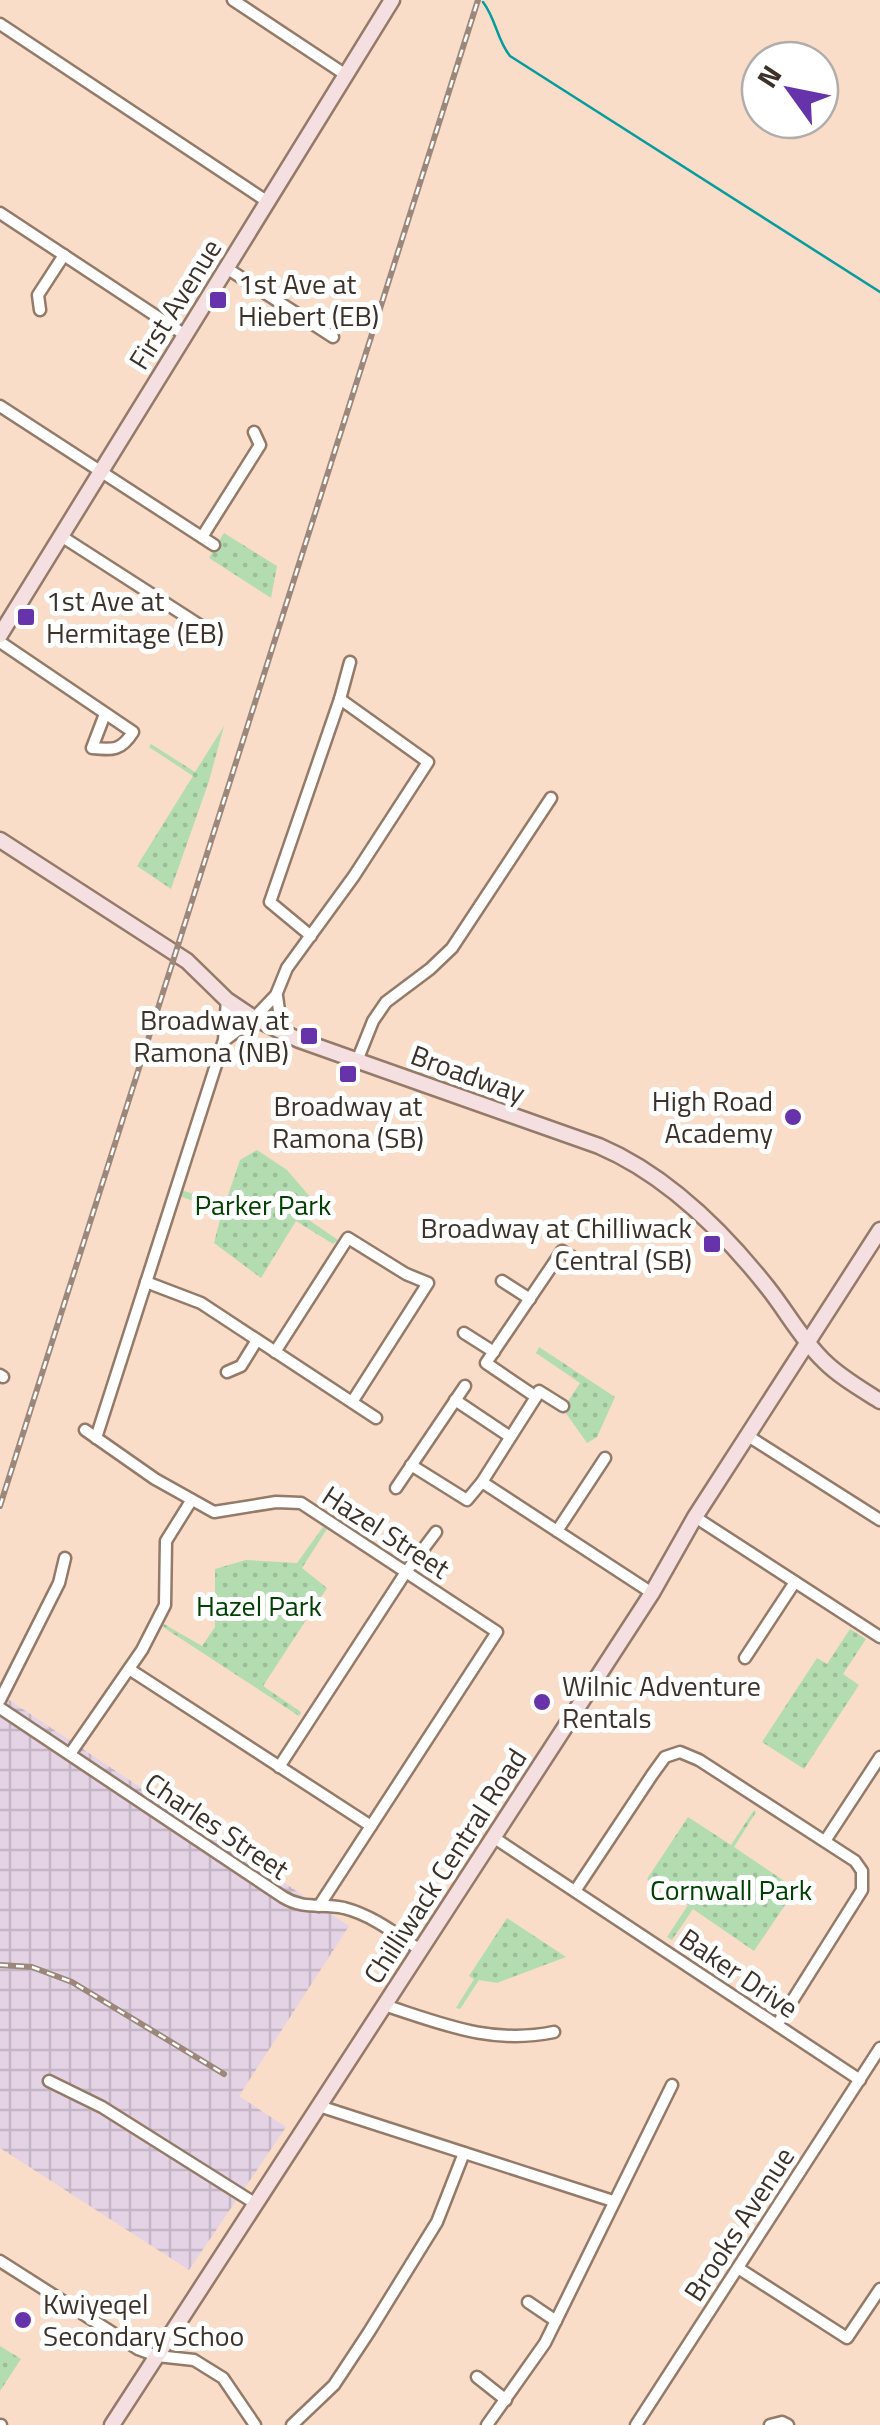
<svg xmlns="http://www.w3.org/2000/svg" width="880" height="2425" font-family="'Titillium Web',sans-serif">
  <defs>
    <pattern id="industrial-grid" width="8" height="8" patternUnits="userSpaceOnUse" patternTransform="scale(2.5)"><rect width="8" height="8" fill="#e3d3e5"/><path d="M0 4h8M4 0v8" fill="none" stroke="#c4b6c5"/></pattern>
    <pattern id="park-dots" width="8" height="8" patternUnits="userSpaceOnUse" patternTransform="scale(2.5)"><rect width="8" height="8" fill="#b3dcb1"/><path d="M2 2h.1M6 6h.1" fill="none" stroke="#9bbd98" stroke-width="1.8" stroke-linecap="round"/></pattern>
  </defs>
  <rect width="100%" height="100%" fill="#f9ddc9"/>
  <path fill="url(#industrial-grid)" d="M0 1694 349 1926 239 2096 286 2127 189 2270 0 2148Z"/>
  <g fill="url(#park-dots)">
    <path d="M224 533 277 566 271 598 209 558Z"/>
    <path d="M224 726 209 781 171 889 137 866 193 776 149 747 151 744 195 772Z"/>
    <path d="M257 1150 287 1170 312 1199 303 1216 338 1240 333 1244 296 1221 261 1278 214 1243 222 1212 180 1196 181 1190 225 1204 240 1160Z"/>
    <path d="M539 1347 615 1397 597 1437 587 1443 563 1409 580 1383 536 1353Z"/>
    <path d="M323 1527 327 1529 302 1568 327 1588 263 1686 301 1712 299 1716 163 1627 164 1624 202 1646 215 1627V1569L246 1560 297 1563Z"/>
    <path d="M850 1629 866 1639 843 1674 859 1685 804 1769 762 1742 817 1658 827 1664Z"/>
    <path d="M754 1810 756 1812 734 1847 796 1889 754 1951 693 1909 672 1940 667 1937 688 1905 647 1879 688 1817 731 1845Z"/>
    <path d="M507 1918 566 1957 497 1983 479 1980 460 2009 456 2008 474 1979 469 1976Z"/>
    <path d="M0 2346 21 2359 0 2391Z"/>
  </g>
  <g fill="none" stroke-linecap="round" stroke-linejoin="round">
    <path stroke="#049b9d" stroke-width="2.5" d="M483 2C496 19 497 40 510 56L880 292"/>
    <defs>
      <g id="street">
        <path d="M233 0 346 75"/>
        <path d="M0 24 268 202"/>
        <path d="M0 213 185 335"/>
        <path d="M228 269 333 337"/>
        <path d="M40 310 38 295 64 255"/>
        <path d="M0 406 214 545"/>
        <path d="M61 536 201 626"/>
        <path d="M202 537 260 445 254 432"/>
        <path d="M0 642 133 732C121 751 113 750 92 748L105 714"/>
        <path d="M311 936 270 902 340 699 350 662"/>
        <path d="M277 996 282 1032"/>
        <path d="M225 1040 254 1018 276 995 287 968 354 876 428 762 340 699"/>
        <path d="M357 1061 373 1021 386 1002 430 969 452 948 551 798"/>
        <path d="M502 1281 530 1299"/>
        <path d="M146 1282 201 1303 376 1418"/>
        <path d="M464 1333 494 1352"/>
        <path d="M275 1352 348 1238 406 1274 428 1283 352 1402"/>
        <path d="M227 1372 241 1366 257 1340"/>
        <path d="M0 1375 3 1377"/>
        <path d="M455 1400 509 1436"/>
        <path d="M563 1406 539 1391 536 1397 486 1363 562 1251 584 1264"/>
        <path d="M85 1430 155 1479 214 1512 276 1502 301 1503 497 1632 319 1906"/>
        <path d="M748 1436 880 1520"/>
        <path d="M96 1438 224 1040 227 1000"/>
        <path d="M411 1465 467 1500 482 1482 536 1397"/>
        <path d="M482 1482 652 1593"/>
        <path d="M396 1488 465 1386"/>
        <path d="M695 1517 880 1637"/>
        <path d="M557 1531 605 1458"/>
        <path d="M745 1658 795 1582"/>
        <path d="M129 1669 371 1826"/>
        <path d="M0 1700 59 1583 65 1558"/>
        <path d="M0 1708 283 1897C304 1910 321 1903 344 1908 372 1915 396 1934 420 1950"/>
        <path d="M70 1754 142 1650 165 1605 166 1541 191 1501"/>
        <path d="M279 1767 406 1572 436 1532"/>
        <path d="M493 1837 860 2080"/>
        <path d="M825 1841 880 1757"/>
        <path d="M575 1891 652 1775 665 1757 680 1752 699 1760 855 1861 862 1871V1890L777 2025"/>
        <path d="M384 2005C443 2024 491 2045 554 2032"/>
        <path d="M49 2081 102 2107 256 2204"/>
        <path d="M319 2106 613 2201"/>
        <path d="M0 2261 138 2349 157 2356 194 2360 223 2378 255 2425"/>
        <path d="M738 2268 847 2338 880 2289"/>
        <path d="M528 2302 556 2321"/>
        <path d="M477 2377 506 2400"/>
        <path d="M0 2425H1"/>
        <path d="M292 2425 334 2385 369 2332 437 2222 464 2153"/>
        <path d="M487 2425 545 2343 672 2085"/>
        <path d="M636 2425 880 2048"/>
        <path d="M770 2425 782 2422 788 2425"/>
      </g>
      <g id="secondary">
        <path d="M0 635 392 0"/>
        <path d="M0 840 187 961 227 1000 254 1018 299 1040 599 1146C667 1175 723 1231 768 1288 787 1312 802 1340 824 1361 840 1377 861 1389 880 1401"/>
        <path d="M112 2425 652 1593 695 1517 880 1230"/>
      </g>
    </defs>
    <use href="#street" stroke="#947a68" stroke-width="15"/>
    <use href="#secondary" stroke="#947a68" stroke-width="19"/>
    <use href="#street" stroke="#fff" stroke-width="10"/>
    <use href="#secondary" stroke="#f5dfe1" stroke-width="14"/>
    <defs>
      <g id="rail">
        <path d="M0 1506 478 0"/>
        <path d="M0 1965 32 1967 72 1982 224 2074"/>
      </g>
    </defs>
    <use href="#rail" stroke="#9c887a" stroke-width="6"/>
    <use href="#rail" stroke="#fff" stroke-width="2.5" stroke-dasharray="8" stroke-linecap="butt"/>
  </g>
  <g fill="#63a" stroke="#fff" stroke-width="4">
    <rect x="208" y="290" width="20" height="20" rx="5"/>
    <rect x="16" y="607" width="20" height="20" rx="5"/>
    <rect x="299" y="1026" width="20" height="20" rx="5"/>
    <rect x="338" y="1064" width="20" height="20" rx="5"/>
    <circle cx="793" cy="1117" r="10"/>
    <rect x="702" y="1234" width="20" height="20" rx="5"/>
    <circle cx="542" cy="1702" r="10"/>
    <circle cx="23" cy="2320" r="10"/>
  </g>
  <g text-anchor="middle" stroke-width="10" stroke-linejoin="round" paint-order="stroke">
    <g font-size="28" fill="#3d322a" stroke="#fff" text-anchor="start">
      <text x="238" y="294">1st Ave at<tspan x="238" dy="32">Hiebert (EB)</tspan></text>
      <text x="46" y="611">1st Ave at<tspan x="46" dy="32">Hermitage (EB)</tspan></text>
      <text x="289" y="1030" text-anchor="end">Broadway at<tspan x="289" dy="32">Ramona (NB)</tspan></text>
      <text x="773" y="1111" text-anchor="end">High Road<tspan x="773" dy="32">Academy</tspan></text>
      <text x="348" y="1116" text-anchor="middle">Broadway at<tspan x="348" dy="32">Ramona (SB)</tspan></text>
      <text x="692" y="1238" text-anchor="end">Broadway at Chilliwack<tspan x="692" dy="32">Central (SB)</tspan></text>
      <text x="562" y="1696">Wilnic Adventure<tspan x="562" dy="32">Rentals</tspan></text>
      <text x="43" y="2314">Kwiyeqel<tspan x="43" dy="32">Secondary Schoo</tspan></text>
    </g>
    <g font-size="28" fill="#3d322a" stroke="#fff">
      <text transform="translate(175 304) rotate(-58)" y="10">First Avenue</text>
      <text transform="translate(468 1074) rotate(20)" y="10">Broadway</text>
      <text transform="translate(386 1532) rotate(33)" y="10">Hazel Street</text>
      <text transform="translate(217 1826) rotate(34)" y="10">Charles Street</text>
      <text transform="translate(445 1866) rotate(-57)" y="10">Chilliwack Central Road</text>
      <text transform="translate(739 1973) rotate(34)" y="10">Baker Drive</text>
      <text transform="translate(739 2224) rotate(-57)" y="10">Brooks Avenue</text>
    </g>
    <g font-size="28" fill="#004002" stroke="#fff">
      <text x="263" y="1215">Parker Park</text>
      <text x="259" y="1616">Hazel Park</text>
      <text x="731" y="1900">Cornwall Park</text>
    </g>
  </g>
  <g transform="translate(790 90) rotate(303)"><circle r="48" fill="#ffffff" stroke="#b1adaa" stroke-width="2.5"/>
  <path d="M0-8L18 38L0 25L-18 38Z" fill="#6633aa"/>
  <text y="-15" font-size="28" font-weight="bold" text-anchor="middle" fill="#3d322a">N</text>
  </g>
</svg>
